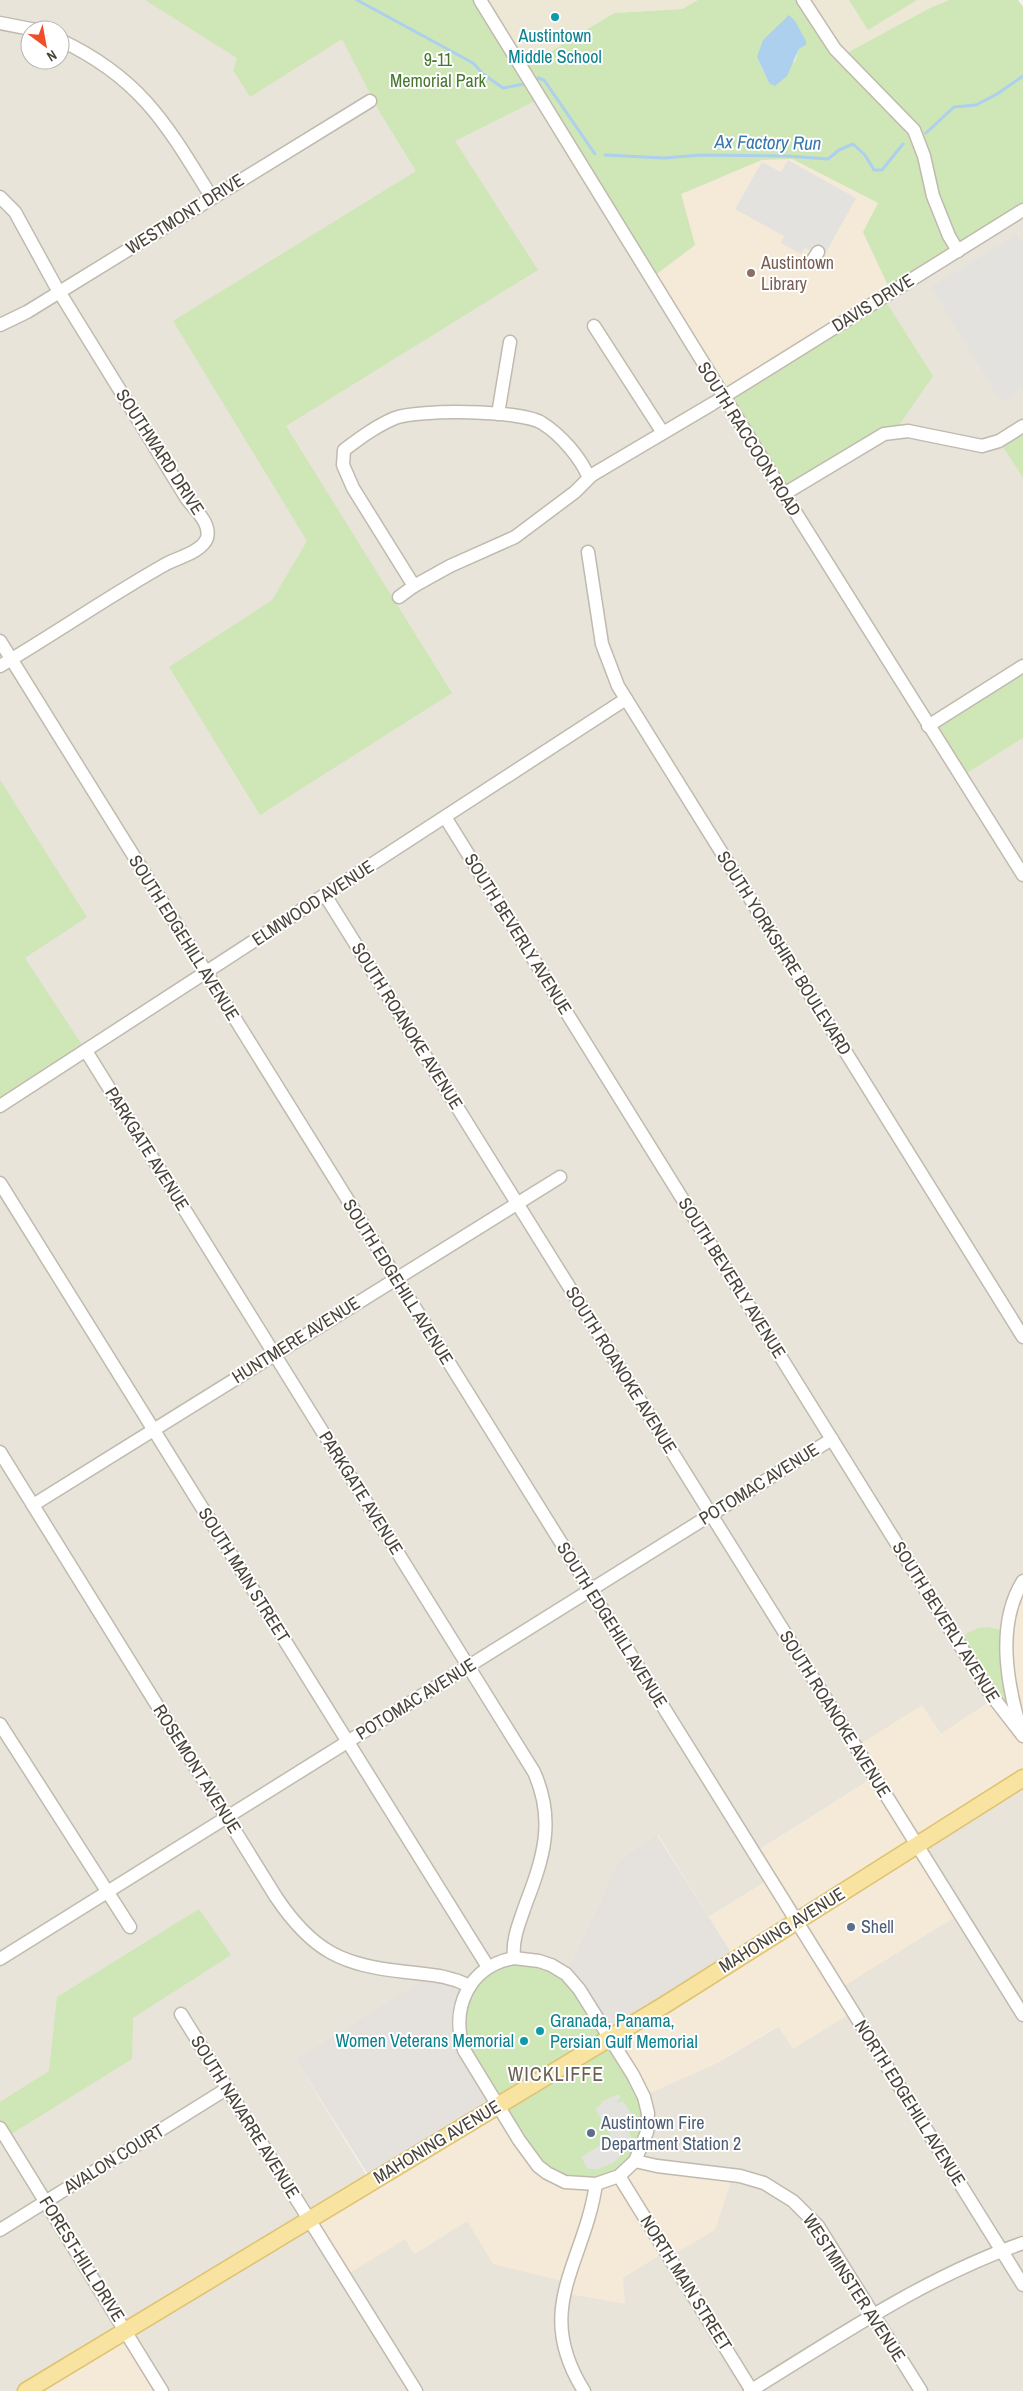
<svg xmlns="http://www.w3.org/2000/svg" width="1023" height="2391" font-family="'Archivo Narrow',sans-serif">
  <rect width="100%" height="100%" fill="#f5f2eb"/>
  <path fill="#e8e4da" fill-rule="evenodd" d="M0 0H480L883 297 1023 210V426L999 441 1023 478V666L961 777 1023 738V1594L1009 1622 1001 1629 989 1627 994 1699 941 1734 922 1706 874 1777 754 1853 770 1879 709 1917 658 1835 619 1860 566 1974 470 1986 296 2060 414 2253 467 2221 622 2278 666 2251 635 2161 643 2096 719 2062 839 1990 917 1845 1023 1778V2391H0ZM30 30H60V60H30Z"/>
  <g fill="#f5ead8">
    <path d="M792 159 878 203 891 292 723 396 650 279 695 245 681 194 762 160Z"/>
    <path d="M1023 1594V1778L917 1845 960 1914 839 1989 853 2012 793 2049 778 2026 719 2062 643 2096 609 2038 736 1959 709 1917 770 1879 754 1853 874 1777 856 1747 922 1705 941 1734 994 1699 1013 1703 1009 1622Z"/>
    <path d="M498 2105 635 2161 733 2175 715 2230 669 2257 665 2252 623 2277 625 2304 564 2293 566 2282 493 2264 467 2221 415 2254 405 2239 345 2276 309 2219Z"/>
    <path d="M126 2331 162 2391H26Z"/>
  </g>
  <g fill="#e5e1dc">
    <path d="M657 1835 736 1960 609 2038 566 1974 619 1860Z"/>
    <path d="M431 1975 470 1986 498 2105 372 2181 296 2060Z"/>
  </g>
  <g fill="#ede7d6">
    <path d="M480 0H698L682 9 614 13 522 69Z"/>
    <path d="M803 0H949L930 8 841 56Z"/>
  </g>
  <g fill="#cfe6b7" fill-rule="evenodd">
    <path d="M145 0H480L522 69 614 13 682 9 698 0H803L841 56 930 8 949 0H1018L1023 7V210L891 292 863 232 878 203 792 159 762 160 681 194 695 245 650 279 541 98 455 141 538 270 286 426 452 693 260 815 169 667 272 600 307 541 173 321 416 171 379 111 342 39 250 97 233 70 237 58ZM806 45 799 49 795 61 769 83 757 57Z"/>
    <path d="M849 0H917L868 30Z"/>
    <path d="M883 297 933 376 895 431 784 494 723 396Z"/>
    <path d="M1023 426V478L999 441Z"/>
    <path d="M1023 666V738L961 777 928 726Z"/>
    <path d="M0 780 87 917 25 958 86 1051 0 1106Z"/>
    <path d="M989 1627 1008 1631 1022 1735 956 1639 978 1628Z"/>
    <path d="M199 1909 231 1955 133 2018 132 2059 0 2141V2102L49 2071 57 1997Z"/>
    <path d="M514 1958 566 1974 647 2106 635 2161 596 2184 547 2173 470 2060 459 2026 482 1971Z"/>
  </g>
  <g fill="#e4e2df">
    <path d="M788 160 856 198 823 258 805 248 801 254 781 243 784 236 735 209 762 162 781 172Z"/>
    <path d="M1017 234 1023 244V388L1001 402 931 287Z"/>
    <path d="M618 2094 621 2098 617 2100 618 2103 623 2101 636 2121 628 2124 631 2138 629 2145 625 2152 613 2163 598 2169H588L581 2157 612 2138 595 2108 602 2104 601 2102Z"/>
  </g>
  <path fill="#acd0ed" d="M789 15 795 21 806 41V45L799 49 787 76 775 86 769 83 757 57 763 40Z"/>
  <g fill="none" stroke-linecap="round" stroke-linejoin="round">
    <g stroke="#acd0ed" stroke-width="3">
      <path d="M357 0 473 63 483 74 503 88 524 84"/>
      <path d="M538 78 544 80 595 154"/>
      <path d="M926 133 954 107 976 105 997 94 1023 76"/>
      <path d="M605 155 664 158 701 155 788 156 828 159 839 150 853 144 865 155 874 170H882L903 144"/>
    </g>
    <defs>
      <g id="minor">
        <path d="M480 0 784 494 1023 875"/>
        <path d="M803 0 835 49 914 130 924 156 933 196 949 236 958 251"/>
        <path d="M0 23 36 30"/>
        <path d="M60 40C141 78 167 125 212 198"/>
        <path d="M0 197 15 212 55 285 187 499C195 510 211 523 207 538 202 552 177 558 166 564 109 596 56 633 0 666"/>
        <path d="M811 263 818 252"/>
        <path d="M0 325 27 312 370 101"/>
        <path d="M594 326 663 433"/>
        <path d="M498 414 510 342"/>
        <path d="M589 478C581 458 561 435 542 423 522 410 418 409 395 418 376 426 360 438 344 450L343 465 353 488 414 586 450 566 515 537 575 492 592 475 712 404 1023 210"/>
        <path d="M784 494 884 434 908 431 982 446 999 441 1023 426"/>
        <path d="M588 552 602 644 618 686 1023 1337"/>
        <path d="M399 597 414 586"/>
        <path d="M0 641 1023 2285"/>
        <path d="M928 726 1023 666"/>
        <path d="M445 817 989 1692 1023 1736"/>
        <path d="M325 895 1023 2015"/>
        <path d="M86 1051 534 1772C556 1821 543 1859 525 1906 519 1924 512 1939 514 1958"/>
        <path d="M0 1106 626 699"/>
        <path d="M0 1183 488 1967"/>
        <path d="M0 1452 276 1897C313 1952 342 1965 406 1972 431 1975 447 1975 470 1986"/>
        <path d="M33 1505 560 1177"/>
        <path d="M0 1724 130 1927"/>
        <path d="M1020 1728C1007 1683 996 1624 1023 1581"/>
        <path d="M514 1958 539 1961 551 1965 566 1974 579 1989 633 2075 644 2097 648 2113 647 2132 635 2161 619 2176 596 2184 565 2182 547 2173 538 2166 519 2140 464 2050C450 2008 469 1966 514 1958Z"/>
        <path d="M0 1959 832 1439"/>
        <path d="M181 2014 416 2391"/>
        <path d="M0 2128 162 2391"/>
        <path d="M635 2161 657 2166 740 2176 764 2183 793 2201 818 2226 921 2391"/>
        <path d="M619 2176 752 2391"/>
        <path d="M0 2230 228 2088"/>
        <path d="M584 2391C532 2308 584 2265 596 2184"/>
        <path d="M750 2391C838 2337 925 2277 1023 2243"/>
      </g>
      <path id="major" d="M26 2391 666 2004 1023 1778"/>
    </defs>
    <use href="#minor" stroke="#c0baae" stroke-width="15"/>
    <use href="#major" stroke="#dec270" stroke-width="19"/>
    <use href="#minor" stroke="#fff" stroke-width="12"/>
    <use href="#major" stroke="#f9e3a0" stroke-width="16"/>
  </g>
  <g fill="#0f9aa8" stroke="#fff" stroke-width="2">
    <circle cx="555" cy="17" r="5"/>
    <circle cx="540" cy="2031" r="5"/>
    <circle cx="524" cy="2041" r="5"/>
  </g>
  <circle fill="#8d6e63" stroke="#fff" stroke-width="2" cx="751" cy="273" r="5"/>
  <g fill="#5c6f8a" stroke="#fff" stroke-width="2">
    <circle cx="851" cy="1927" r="5"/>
    <circle cx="591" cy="2133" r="5"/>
  </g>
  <g text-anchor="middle" stroke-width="4" stroke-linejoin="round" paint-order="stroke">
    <g font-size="18" fill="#0d838f" stroke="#fff">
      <text x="555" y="42">Austintown<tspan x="555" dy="21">Middle School</tspan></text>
      <text x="550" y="2027" text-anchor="start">Granada, Panama,<tspan x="550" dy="21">Persian Gulf Memorial</tspan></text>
      <text x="514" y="2047" text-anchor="end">Women Veterans Memorial</text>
    </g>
    <g font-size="18" fill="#47782e" stroke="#fff">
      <text x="438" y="66">9-11<tspan x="438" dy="21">Memorial Park</tspan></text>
    </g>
    <g font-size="18" fill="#494339" stroke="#fff">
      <text transform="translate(185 214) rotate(-32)" y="6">WESTMONT DRIVE</text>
      <text transform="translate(873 303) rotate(-32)" y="6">DAVIS DRIVE</text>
      <text transform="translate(749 439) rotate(58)" y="6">SOUTH RACCOON ROAD</text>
      <text transform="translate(160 452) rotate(57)" y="6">SOUTHWARD DRIVE</text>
      <text transform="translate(313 903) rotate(-33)" y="6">ELMWOOD AVENUE</text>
      <text transform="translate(518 934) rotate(58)" y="6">SOUTH BEVERLY AVENUE</text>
      <text transform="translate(184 938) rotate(58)" y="6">SOUTH EDGEHILL AVENUE</text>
      <text transform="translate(784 953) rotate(58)" y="6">SOUTH YORKSHIRE BOULEVARD</text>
      <text transform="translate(407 1026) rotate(58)" y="6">SOUTH ROANOKE AVENUE</text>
      <text transform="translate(147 1149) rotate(58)" y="6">PARKGATE AVENUE</text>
      <text transform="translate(732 1278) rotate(58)" y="6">SOUTH BEVERLY AVENUE</text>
      <text transform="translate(398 1282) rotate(58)" y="6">SOUTH EDGEHILL AVENUE</text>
      <text transform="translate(296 1340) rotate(-32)" y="6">HUNTMERE AVENUE</text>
      <text transform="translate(621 1370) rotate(58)" y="6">SOUTH ROANOKE AVENUE</text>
      <text transform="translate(759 1484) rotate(-32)" y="6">POTOMAC AVENUE</text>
      <text transform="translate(361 1493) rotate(58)" y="6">PARKGATE AVENUE</text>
      <text transform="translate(244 1575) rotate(58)" y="6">SOUTH MAIN STREET</text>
      <text transform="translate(946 1622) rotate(58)" y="6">SOUTH BEVERLY AVENUE</text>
      <text transform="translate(612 1625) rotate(58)" y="6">SOUTH EDGEHILL AVENUE</text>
      <text transform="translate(416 1699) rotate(-32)" y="6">POTOMAC AVENUE</text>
      <text transform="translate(835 1714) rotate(58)" y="6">SOUTH ROANOKE AVENUE</text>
      <text transform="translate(197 1769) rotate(58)" y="6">ROSEMONT AVENUE</text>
      <text transform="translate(782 1930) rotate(-32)" y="6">MAHONING AVENUE</text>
      <text transform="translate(910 2103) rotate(58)" y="6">NORTH EDGEHILL AVENUE</text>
      <text transform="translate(245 2117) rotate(58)" y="6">SOUTH NAVARRE AVENUE</text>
      <text transform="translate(437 2142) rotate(-31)" y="6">MAHONING AVENUE</text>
      <text transform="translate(114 2159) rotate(-32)" y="6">AVALON COURT</text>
      <text transform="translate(82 2259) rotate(58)" y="6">FOREST-HILL DRIVE</text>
      <text transform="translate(686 2283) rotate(58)" y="6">NORTH MAIN STREET</text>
      <text transform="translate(854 2288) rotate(57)" y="6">WESTMINSTER AVENUE</text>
    </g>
    <g font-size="18" fill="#785e54" stroke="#fff" text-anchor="start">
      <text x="761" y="269">Austintown<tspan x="761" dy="21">Library</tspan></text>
    </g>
    <g font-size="18" fill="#4e5e75" stroke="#fff" text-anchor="start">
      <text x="861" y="1933">Shell</text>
      <text x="601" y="2129">Austintown Fire<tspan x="601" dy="21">Department Station 2</tspan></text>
    </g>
    <g font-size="19" font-style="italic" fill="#3778b0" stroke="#fff">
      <text transform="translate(768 142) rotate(1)" y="7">Ax Factory Run</text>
    </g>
    <g font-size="20" letter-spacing="1" fill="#6b6251" stroke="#fff">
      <text x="556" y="2081">WICKLIFFE</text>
    </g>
  </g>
  <g transform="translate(45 45) rotate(148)"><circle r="24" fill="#ffffff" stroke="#b6b4b0"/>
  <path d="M0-4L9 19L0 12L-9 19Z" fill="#ef4e28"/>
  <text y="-8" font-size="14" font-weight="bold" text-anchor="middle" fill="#494339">N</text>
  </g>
</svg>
